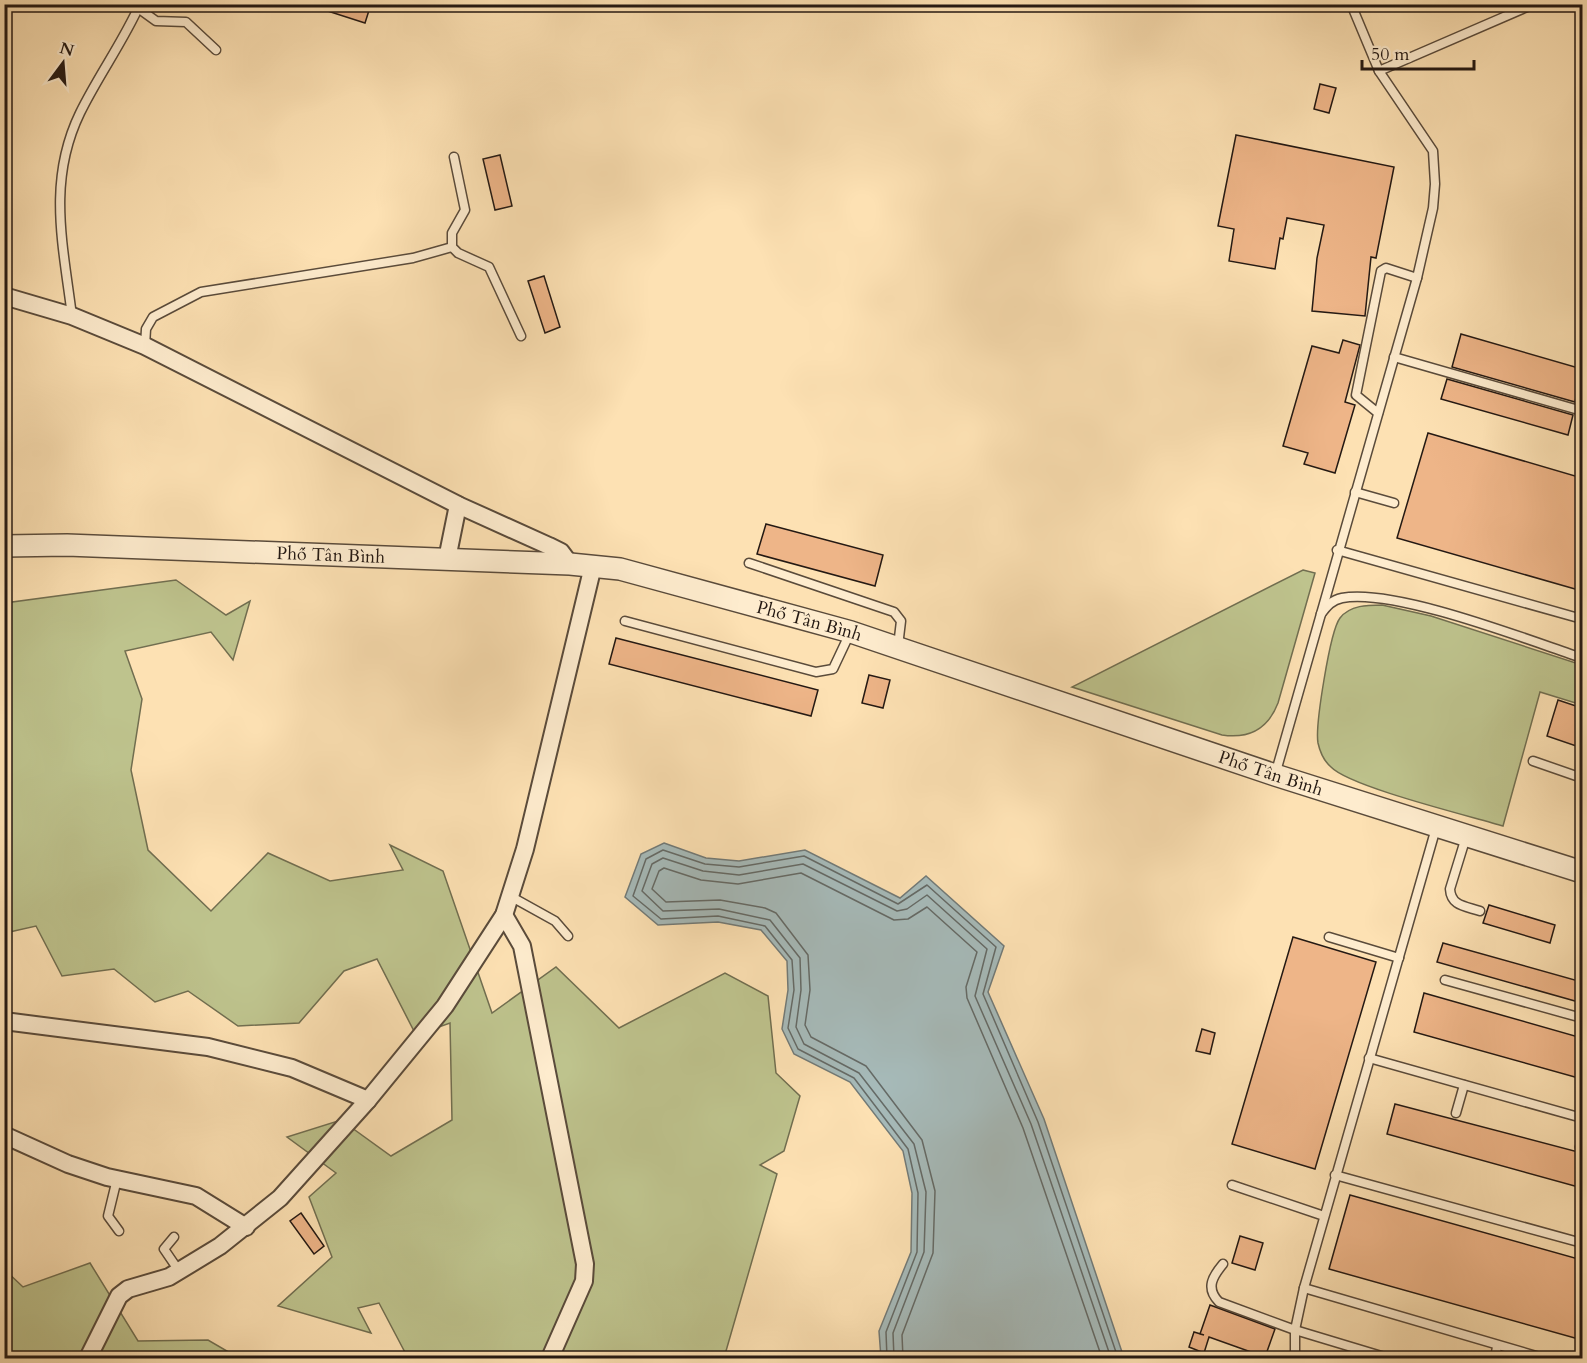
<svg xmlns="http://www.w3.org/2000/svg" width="1587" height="1363" font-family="Cardo,serif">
  <rect width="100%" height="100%" fill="#fde1b3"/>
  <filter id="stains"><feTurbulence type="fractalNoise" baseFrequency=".00333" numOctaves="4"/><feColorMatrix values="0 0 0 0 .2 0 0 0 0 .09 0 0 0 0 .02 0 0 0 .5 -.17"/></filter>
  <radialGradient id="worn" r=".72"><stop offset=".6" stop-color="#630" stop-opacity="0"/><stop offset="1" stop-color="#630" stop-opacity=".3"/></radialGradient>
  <g fill="#bec38d" stroke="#716e50" stroke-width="1.5">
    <path d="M1303 570 1315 573 1278 703C1268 729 1249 739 1222 735L1072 687Z"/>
    <path d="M176 580 226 615 250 601 233 660 211 632 125 651 142 699 131 770 148 850 211 911 268 853 330 881 403 870 390 845 443 871 492 1013 556 967 619 1028 725 973 768 996 776 1073 800 1096 784 1151 760 1165 777 1174 724 1358H408L379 1303 358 1308 371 1333 278 1306 332 1257 309 1197 336 1173 287 1137 341 1120 391 1156 452 1120 450 1023 416 1035 377 959 344 971 299 1023 238 1026 188 991 155 1002 114 969 62 976 36 926 5 933 4 642 8 639 5 625V603Z"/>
    <path d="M1382 605 1431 616 1582 665V705L1540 692 1503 826C1470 816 1350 787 1331 767 1324 761 1320 752 1318 743 1315 726 1330 631 1340 618 1350 605 1368 605 1382 605Z"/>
    <path d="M90 1263 138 1341 208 1340 239 1358H5L4 1269 23 1287Z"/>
  </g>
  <path fill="#a6bab9" stroke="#727a77" stroke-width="1.5" d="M664 843 706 858 739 861 805 850 900 898 926 876 1004 946 988 992 1044 1119 1124 1358H881L879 1331 911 1252 912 1193 903 1151 850 1082 794 1054 782 1029 788 990 787 961 761 930 718 922 658 925 625 897 641 854Z"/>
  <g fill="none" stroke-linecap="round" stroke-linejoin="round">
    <g stroke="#656a66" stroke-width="1.5">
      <path d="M887 1358 886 1332 917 1252 918 1193 908 1149 854 1078 798 1049 788 1028 794 990 792 960 765 926 718 916 661 919 633 896 646 859 663 850 705 864 739 867 804 856 898 904 927 885 996 947 983 994 1038 1122 1118 1358"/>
      <path d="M894 1358 893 1333 924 1252 926 1192 914 1144 859 1073 804 1044 796 1027 801 990 800 958 770 920 719 909 663 911 642 891 652 864 663 858 703 871 739 875 803 864 897 911 907 909 927 895 987 949 975 996 1031 1124 1111 1358"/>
      <path d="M903 1358 902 1335 933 1253 935 1191 922 1140 866 1066 811 1037 805 1025 810 990 808 955 776 913 765 908 720 900 666 902 652 889 659 871 664 868 701 880 738 884 801 873 894 920 908 919 927 907 977 952 966 987 967 998 1023 1128 1102 1358"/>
    </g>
  </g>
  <g fill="#eeb588" stroke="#241913" stroke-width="1.5">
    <path d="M315 4H371L365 23 315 7Z"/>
    <path d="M1320 84 1336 88 1329 113 1314 109Z"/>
    <path d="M1236 135 1394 167 1376 258 1371 257 1365 316 1312 311 1317 258 1324 225 1287 218 1283 239 1280 238 1275 269 1229 261 1234 229 1218 226Z"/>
    <path d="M500 155 512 206 495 210 483 159Z"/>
    <path d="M544 276 560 327 545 333 528 281Z"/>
    <path d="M1461 334 1582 369 1575 402 1452 367Z"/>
    <path d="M1343 340 1360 345 1345 402 1355 405 1335 473 1304 464 1308 453 1283 446 1312 346 1339 353Z"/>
    <path d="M1447 379 1573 415 1568 435 1441 399Z"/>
    <path d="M1428 433 1582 478V591L1397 538Z"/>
    <path d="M766 524 883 555 875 586 757 554Z"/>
    <path d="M616 638 818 690 811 716 609 664Z"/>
    <path d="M869 675 890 680 883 708 862 703Z"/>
    <path d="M1558 700 1582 708V748L1547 736Z"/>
    <path d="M1489 905 1555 925 1550 943 1483 923Z"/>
    <path d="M1293 937 1376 962 1315 1169 1232 1144Z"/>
    <path d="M1443 943 1582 982V1003L1437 962Z"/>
    <path d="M1424 993 1582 1038V1079L1414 1032Z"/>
    <path d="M1202 1029 1215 1033 1210 1054 1196 1051Z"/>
    <path d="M1395 1104 1582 1153V1188L1387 1134Z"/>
    <path d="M1350 1195 1582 1260V1340L1329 1269Z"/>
    <path d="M301 1213 324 1246 314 1254 290 1221Z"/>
    <path d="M1240 1236 1263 1243 1255 1270 1232 1263Z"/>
    <path d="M1210 1305 1275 1329 1265 1357 1209 1337 1204 1353 1189 1347 1194 1332 1204 1335 1200 1334Z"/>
  </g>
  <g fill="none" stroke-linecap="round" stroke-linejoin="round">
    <defs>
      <g id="service">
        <path d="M138 8 156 21 186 22 216 50"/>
        <path d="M1379 71 1534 4"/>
        <path d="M454 157 465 210 452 233V247L458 253 489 267 521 336"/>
        <path d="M72 316C63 244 47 181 80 113 98 76 123 42 140 4"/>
        <path d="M145 346 146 329 153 317 201 292 413 258 452 247"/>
        <path d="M1394 357 1582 411"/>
        <path d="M1378 413 1356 395 1381 271 1386 268 1417 278"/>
        <path d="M1355 492 1394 503"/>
        <path d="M1337 550 1582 619"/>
        <path d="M749 563 894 612 901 621 898 646"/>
        <path d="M1321 614C1327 606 1332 600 1342 598 1395 588 1528 640 1582 658"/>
        <path d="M625 621 816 672 833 669 850 633"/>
        <path d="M1533 761 1582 778"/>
        <path d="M1275 775 1417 278 1433 208 1435 184 1433 151 1379 71 1351 4"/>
        <path d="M1466 837 1450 889C1451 906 1465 906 1480 911"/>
        <path d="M510 896 555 921 568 936"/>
        <path d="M1329 937 1399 958"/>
        <path d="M1445 980 1582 1018"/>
        <path d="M1369 1058 1582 1118"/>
        <path d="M1456 1113 1464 1085"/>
        <path d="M1580 1147 1582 1140"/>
        <path d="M1335 1175 1582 1243"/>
        <path d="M117 1179 108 1216 119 1231"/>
        <path d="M1232 1185 1324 1216"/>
        <path d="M174 1237 164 1249 179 1271"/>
        <path d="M1223 1264C1213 1276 1205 1288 1219 1302L1295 1330 1388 1358"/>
        <path d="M1304 1288 1543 1358"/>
        <path d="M1295 1358V1330L1304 1288 1436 828"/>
        <path d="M1495 1358 1497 1347"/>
      </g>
      <g id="minor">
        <path d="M4 296 72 316 145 346 458 505 549 546 561 552 570 564"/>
        <path d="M447 559 458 505"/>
        <path d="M504 915 522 946 585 1264 584 1281 550 1358"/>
        <path d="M4 1021 208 1047 292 1068 368 1100"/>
        <path d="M4 1135 68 1164 107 1177 196 1196 246 1227"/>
        <path d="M88 1358 119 1296 128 1289 169 1277 220 1246 280 1198 368 1100 445 1006 504 915 525 849 593 566"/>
      </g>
      <g id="tertiary">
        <path id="s1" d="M4 546 67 545 570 564 620 569 851 632 1275 775 1582 872"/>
      </g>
    </defs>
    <use href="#service" stroke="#5a4b3b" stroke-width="11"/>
    <use href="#minor" stroke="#5a4b3b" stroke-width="20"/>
    <use href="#tertiary" stroke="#5a4b3b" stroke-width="24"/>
    <use href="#service" stroke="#feecce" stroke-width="8"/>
    <use href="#minor" stroke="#feecce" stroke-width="16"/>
    <use href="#tertiary" stroke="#feecce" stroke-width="21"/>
  </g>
  <g text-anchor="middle" stroke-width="4.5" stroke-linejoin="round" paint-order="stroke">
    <g font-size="18" fill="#241913" stroke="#feecce">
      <text dy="6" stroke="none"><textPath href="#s1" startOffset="327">Phố Tân Bình</textPath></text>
      <text dy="6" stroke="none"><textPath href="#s1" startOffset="813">Phố Tân Bình</textPath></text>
      <text dy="6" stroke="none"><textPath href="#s1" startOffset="1299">Phố Tân Bình</textPath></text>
    </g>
  </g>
  <rect width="1587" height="1363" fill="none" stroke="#fde1b3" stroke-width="24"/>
  <rect x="6" y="6" width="1575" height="1351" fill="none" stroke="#241913" stroke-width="3"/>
  <rect x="12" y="12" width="1563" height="1339" fill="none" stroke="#241913" stroke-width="1.5"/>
  <g transform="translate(63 63) rotate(16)" stroke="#feecce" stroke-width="4.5" paint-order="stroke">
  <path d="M0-4.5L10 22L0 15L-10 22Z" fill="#241913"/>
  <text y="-9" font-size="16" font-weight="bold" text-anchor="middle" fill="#241913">N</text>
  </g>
  <path d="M1362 60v9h112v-9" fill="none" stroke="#241913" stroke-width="3"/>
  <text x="1371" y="60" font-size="18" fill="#241913" stroke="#feecce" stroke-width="4.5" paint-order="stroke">50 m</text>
  <rect width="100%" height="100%" filter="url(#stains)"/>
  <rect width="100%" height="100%" fill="url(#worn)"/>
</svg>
